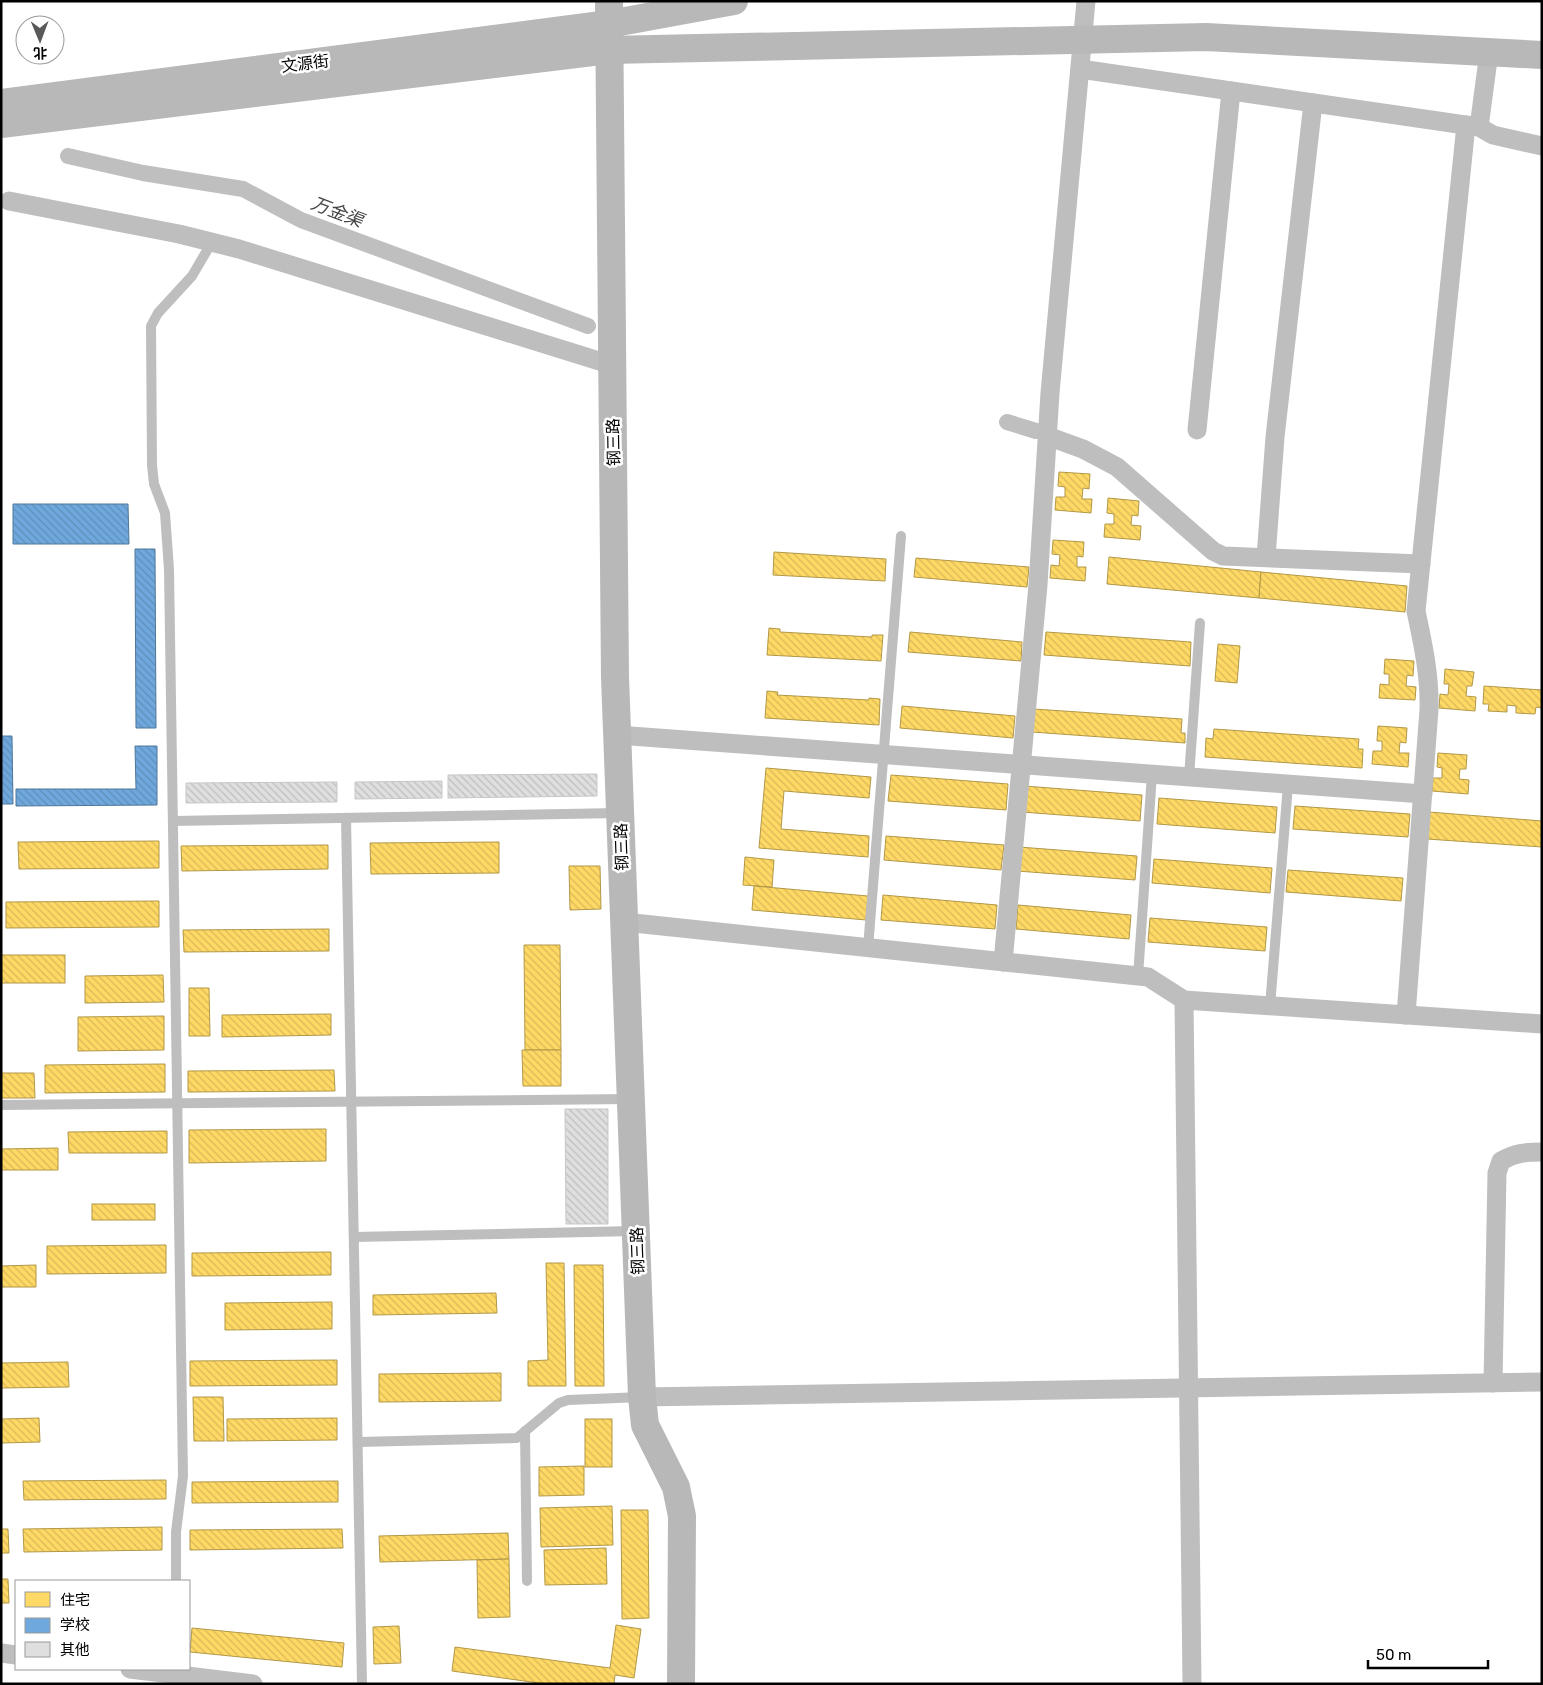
<svg xmlns="http://www.w3.org/2000/svg" width="1543" height="1685" font-family="Rubik,'Noto Sans SC',sans-serif">
  <defs>
    <pattern id="homes-back-hatch" width="6" height="6" patternUnits="userSpaceOnUse" patternTransform="scale(1.25)"><rect width="6" height="6" fill="#ffd966"/><path d="M-1 5l2 2M0 0l6 6M5-1l2 2" fill="none" stroke="#d9b857"/></pattern>
    <pattern id="schools-back-hatch" width="6" height="6" patternUnits="userSpaceOnUse" patternTransform="scale(1.25)"><rect width="6" height="6" fill="#6fa8dc"/><path d="M-1 5l2 2M0 0l6 6M5-1l2 2" fill="none" stroke="#5e8fbb"/></pattern>
    <pattern id="building-back-hatch" width="6" height="6" patternUnits="userSpaceOnUse" patternTransform="scale(1.25)"><rect width="6" height="6" fill="#dfdfdf"/><path d="M-1 5l2 2M0 0l6 6M5-1l2 2" fill="none" stroke="#bebebe"/></pattern>
  </defs>
  <rect width="100%" height="100%" fill="#fff"/>
  <g fill="url(#homes-back-hatch)" stroke="#b29847">
    <path d="M1059 472 1090 474 1089 489 1083 488 1082 499H1092L1091 513 1055 510 1056 497H1065V487L1058 486Z"/>
    <path d="M1108 498 1139 501 1138 516 1132 515 1131 525 1141 526 1140 540 1104 537 1105 524H1114V514L1107 513Z"/>
    <path d="M1053 540 1084 542 1083 557 1077 556V567H1086L1085 581 1050 578 1051 565 1059 566 1060 555 1052 554Z"/>
    <path d="M774 552 886 559 885 581 773 575Z"/>
    <path d="M1109 557 1261 572 1259 598 1107 584Z"/>
    <path d="M916 558 1029 567 1027 587 914 577Z"/>
    <path d="M1261 572 1407 586 1405 612 1259 598Z"/>
    <path d="M769 628 780 629V632L872 637V635H883L881 661 767 655Z"/>
    <path d="M910 632 1022 642 1021 661 908 652Z"/>
    <path d="M1046 632 1191 642 1190 666 1044 655Z"/>
    <path d="M1218 644 1240 646 1237 683 1215 681Z"/>
    <path d="M1385 659 1414 661 1413 676 1407 675 1406 686 1416 687 1415 700 1379 698 1380 684 1389 685V674H1384Z"/>
    <path d="M1445 669 1474 672 1472 686H1467L1466 696 1476 697 1475 711 1439 708 1440 694 1448 695 1449 684H1444Z"/>
    <path d="M1484 686 1542 690V708L1536 707 1535 714 1516 713V706L1507 705V712L1488 711 1489 704H1483Z"/>
    <path d="M767 691 778 692 777 695 869 700V698L880 699 879 725 765 718Z"/>
    <path d="M902 706 1015 716 1013 738 900 728Z"/>
    <path d="M1034 709 1182 719 1181 733H1185V743L1032 732Z"/>
    <path d="M1378 726 1407 728 1406 743 1400 742 1399 753H1409L1408 767 1372 764 1373 751H1382V741H1377Z"/>
    <path d="M1214 729 1359 739 1358 749H1363L1362 768 1205 757 1206 738 1213 739Z"/>
    <path d="M1438 753 1467 755 1466 769H1460L1459 779 1469 780 1468 794 1432 791 1433 778H1442V768L1437 767Z"/>
    <path d="M766 768 871 777 869 798 784 791 781 829 869 836 868 857 759 848Z"/>
    <path d="M891 775 1008 784 1006 810 888 801Z"/>
    <path d="M1024 786 1142 795 1140 821 1022 812Z"/>
    <path d="M1159 798 1277 807 1275 833 1157 824Z"/>
    <path d="M1295 806 1410 814 1408 837 1293 829Z"/>
    <path d="M1429 812 1542 821V847L1427 839Z"/>
    <path d="M886 836 1004 845 1001 870 884 860Z"/>
    <path d="M159 841V868L19 869 18 842Z"/>
    <path d="M499 842V873L371 874 370 843Z"/>
    <path d="M328 845V869L182 871 181 846Z"/>
    <path d="M1019 847 1137 856 1135 880 1017 871Z"/>
    <path d="M745 857 774 860 772 887 743 885Z"/>
    <path d="M1154 859 1272 868 1270 893 1152 883Z"/>
    <path d="M569 866H600L601 909 570 910Z"/>
    <path d="M1288 870 1403 878 1401 901 1286 892Z"/>
    <path d="M754 886 868 896 866 920 752 910Z"/>
    <path d="M883 895 997 905 995 929 881 920Z"/>
    <path d="M159 901V927L6 928V902Z"/>
    <path d="M1018 905 1131 915 1129 939 1016 929Z"/>
    <path d="M1150 918 1267 927 1265 951 1148 942Z"/>
    <path d="M329 929V951L184 952 183 930Z"/>
    <path d="M524 945H560L561 1050H525Z"/>
    <rect x="1" y="955" width="64" height="28"/>
    <path d="M163 975 164 1002 85 1003V976Z"/>
    <path d="M189 988H209L210 1036H189Z"/>
    <path d="M331 1014V1035L222 1037V1015Z"/>
    <path d="M164 1016V1050L78 1051V1017Z"/>
    <path d="M522 1050H561V1086H523Z"/>
    <path d="M165 1064V1092L45 1093V1065Z"/>
    <path d="M334 1070 335 1091 188 1092V1071Z"/>
    <path d="M1 1073H34L35 1098H1Z"/>
    <path d="M326 1129V1161L189 1163V1130Z"/>
    <path d="M167 1131V1153H69L68 1132Z"/>
    <path d="M58 1148V1170H1V1149Z"/>
    <rect x="92" y="1204" width="63" height="16"/>
    <path d="M166 1245V1273L47 1274V1246Z"/>
    <path d="M331 1252V1275L192 1276V1253Z"/>
    <path d="M546 1263H564L566 1386H528V1361L548 1360Z"/>
    <path d="M36 1265V1287H1V1266Z"/>
    <path d="M574 1265H603L604 1386H575Z"/>
    <path d="M496 1293 497 1313 373 1315V1295Z"/>
    <path d="M332 1302V1329L225 1330V1303Z"/>
    <path d="M337 1360V1385L190 1386V1361Z"/>
    <path d="M68 1362 69 1387 1 1388V1363Z"/>
    <path d="M501 1373V1401L379 1402V1374Z"/>
    <path d="M193 1397H223L224 1441H194Z"/>
    <path d="M39 1418 40 1442 1 1443V1419Z"/>
    <path d="M337 1418V1440L227 1441V1419Z"/>
    <rect x="585" y="1419" width="27" height="48"/>
    <path d="M584 1466V1495L539 1496V1467Z"/>
    <path d="M166 1480V1499L24 1500 23 1481Z"/>
    <path d="M338 1481V1502L192 1503V1482Z"/>
    <path d="M612 1506 613 1545 541 1547 540 1508Z"/>
    <path d="M621 1510H648L649 1618 622 1619Z"/>
    <path d="M162 1527V1550L24 1552 23 1529Z"/>
    <path d="M1 1529H8L9 1553H1Z"/>
    <path d="M342 1529 343 1548 190 1550V1530Z"/>
    <path d="M508 1533 509 1559 380 1562 379 1536Z"/>
    <path d="M606 1548 607 1584 545 1585 544 1550Z"/>
    <path d="M509 1559 510 1617 478 1618 477 1560Z"/>
    <path d="M1 1579H8L9 1603H1Z"/>
    <path d="M616 1625 641 1629 634 1678 615 1675 614 1684H546L452 1671 455 1647 610 1668Z"/>
    <path d="M399 1626 401 1663 374 1664 373 1627Z"/>
    <path d="M192 1628 344 1643 342 1667 190 1652Z"/>
  </g>
  <g fill="url(#schools-back-hatch)" stroke="#4e769a">
    <path d="M13 504H128L129 544H13Z"/>
    <path d="M135 549H155L156 728H136Z"/>
    <path d="M1 736H12L13 804H1Z"/>
    <path d="M135 746H157V805L16 806V789H136Z"/>
  </g>
  <g fill="none" stroke-linecap="round" stroke-linejoin="round">
    <g stroke="#bfbfbf" stroke-width="16">
      <path d="M68 156 143 173 243 189 301 220 588 326"/>
      <path d="M1007 422 1036 431"/>
    </g>
  </g>
  <g fill="url(#building-back-hatch)" stroke="#c7c7c7">
    <path d="M597 774V796L448 798V775Z"/>
    <path d="M442 781V798L355 799V782Z"/>
    <path d="M337 782V802L186 803V783Z"/>
    <path d="M565 1109H608V1224H566Z"/>
  </g>
  <g fill="none" stroke-linecap="round" stroke-linejoin="round">
    <g stroke="#bebebe" stroke-width="10">
      <path d="M1189 777 1200 623"/>
      <path d="M346 818 362 1684"/>
      <path d="M173 821 619 813"/>
      <path d="M868 948 901 536"/>
      <path d="M1138 976 1152 774"/>
      <path d="M1270 1006 1288 785"/>
      <path d="M1 1105 630 1099"/>
      <path d="M354 1237 635 1231"/>
      <path d="M525 1431 527 1581"/>
      <path d="M359 1442 517 1438 559 1403 568 1400 642 1397"/>
      <path d="M176 1581V1532L183 1476 169 570 165 513 154 484 152 465 151 326 158 313 192 276 212 242"/>
    </g>
    <g stroke="#bebebe" stroke-width="19">
      <path d="M1080 69 1479 127 1493 135 1542 146"/>
      <path d="M1479 127 1489 52"/>
      <path d="M9 201 179 234 239 249 612 365"/>
      <path d="M1197 430 1231 91"/>
      <path d="M1047 436 1083 449 1117 467 1213 551 1223 556 1421 564"/>
      <path d="M1266 557 1275 437 1313 103"/>
      <path d="M617 735 1423 794"/>
      <path d="M624 922 1148 977 1184 1000 1542 1024"/>
      <path d="M1003 962 1038 585 1050 393 1086 1"/>
      <path d="M1184 1000 1192 1684"/>
      <path d="M1406 1015 1429 710C1430 676 1423 644 1416 611L1466 125"/>
      <path d="M1493 1383 1497 1173 1501 1161C1515 1153 1525 1152 1542 1152"/>
      <path d="M642 1397 1542 1382"/>
      <path d="M1 1653 16 1655"/>
      <path d="M130 1669 253 1684"/>
    </g>
    <g stroke="#b8b8b8" stroke-width="28">
      <path d="M609 1 615 677 642 1397 645 1425 676 1487 682 1516 681 1684"/>
      <path d="M1 103 609 24 734 1"/>
      <path d="M1 124 609 50 1206 37 1542 55"/>
    </g>
  </g>
  <g text-anchor="middle" stroke-width="5" stroke-linejoin="round" paint-order="stroke">
    <g font-size="16" fill="#000" stroke="#fff">
      <text transform="translate(305 63) rotate(-7)" y="6">文源街</text>
      <text transform="translate(613 442) rotate(-91)" y="6">钢三路</text>
      <text transform="translate(621 847) rotate(-92)" y="6">钢三路</text>
      <text transform="translate(637 1251) rotate(-92)" y="6">钢三路</text>
    </g>
    <g font-size="18" font-style="italic" fill="#444" stroke="#fff">
      <text transform="translate(337 212) rotate(21)" y="6">万金渠</text>
    </g>
  </g>
  <rect width="1543" height="1685" fill="none" stroke="#000000" stroke-width="5"/>
  <rect x="15" y="1580" width="175" height="90" fill="#ffffff" stroke="#999999"/>
  <rect x="25" y="1592" width="25" height="15" fill="#ffd966" stroke="#999999"/>
  <text x="60" y="1605" font-size="15" fill="#000000">住宅</text>
  <rect x="25" y="1618" width="25" height="15" fill="#6fa8dc" stroke="#999999"/>
  <text x="60" y="1630" font-size="15" fill="#000000">学校</text>
  <rect x="25" y="1642" width="25" height="15" fill="#dfdfdf" stroke="#999999"/>
  <text x="60" y="1655" font-size="15" fill="#000000">其他</text>
  <g transform="translate(40 40) rotate(179)"><circle r="24" fill="#ffffff" stroke="#999999"/>
  <path d="M0-4L9 19L0 12L-9 19Z" fill="#595959"/>
  <text y="-8" font-size="14" font-weight="bold" text-anchor="middle" fill="#000000">北</text>
  </g>
  <path d="M1368 1660v8h120v-8" fill="none" stroke="#000000" stroke-width="2.5"/>
  <text x="1376" y="1660" font-size="15" fill="#000000" stroke="#ffffff" stroke-width="4" paint-order="stroke">50 m</text>
</svg>
